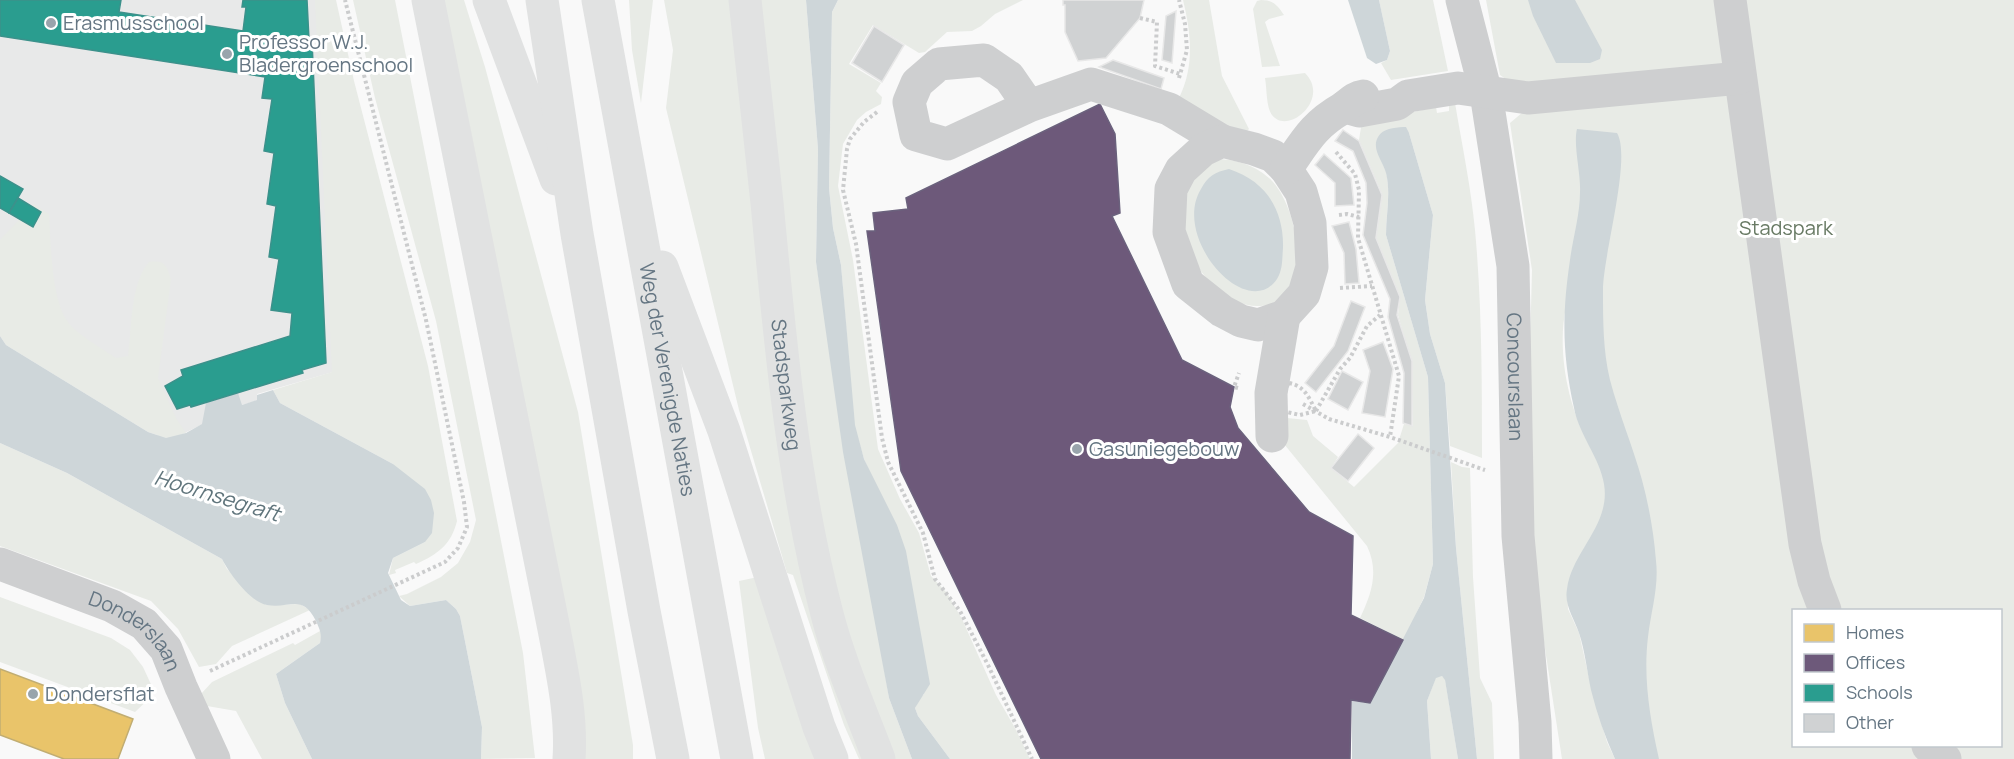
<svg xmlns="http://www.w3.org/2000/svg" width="2014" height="759" font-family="Manrope,sans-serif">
  <rect width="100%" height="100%" fill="#f9f9f9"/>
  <path fill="#e8e9e9" d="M0 0H317L333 372 257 394 258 400 242 405 164 443 0 241Z"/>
  <g fill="#e8ebe6" fill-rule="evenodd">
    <path d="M315 0H336L354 81 428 366 457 521C451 545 438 554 416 564L414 562 395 570 396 573 389 575 393 558 425 542 393 464 280 403 273 390 332 372Z"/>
    <path d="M353 0H395L523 653 535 758 481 759 482 727 460 616 456 609 446 600 410 606 399 596 407 594 441 577 458 563 470 542 476 520 436 321 375 98Z"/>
    <path d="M441 0H464L485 67 578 412 633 745V759H584Z"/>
    <path d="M629 0H653L641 103 632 50Z"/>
    <path d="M664 0H738L748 109 864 759H859L844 725 793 575 787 573 739 410 666 108 673 50Z"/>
    <path d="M760 0H806L818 149 816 262 889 698 912 759H887L868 708 807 478Z"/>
    <path d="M838 0H1023L995 14 981 26 972 31 947 32 925 52 919 53 873 25 849 64 881 83 876 91 882 97 881 104 866 112 857 120 843 144 838 186 853 260 878 449 900 499 919 533 931 576 947 593 962 619 996 695 1015 728 1030 759H950L918 716 915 708 919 699 924 694 875 484 864 459 854 425 841 265 833 228 829 188 832 12Z"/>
    <path d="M1183 0H1209L1222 76 1249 129 1245 133 1236 132 1179 98C1195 66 1191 33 1183 0Z"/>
    <path d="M1261 0C1273 0 1277 5 1284 15L1269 19 1265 22 1280 66 1262 67 1253 9 1257 1Z"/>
    <path d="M1379 0H1433L1448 71 1391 80 1381 63 1387 60 1390 51Z"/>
    <path d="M1486 0H2014V759H1641L1575 566 1567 590 1568 609 1579 633 1592 691 1607 742 1615 759H1562L1541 623 1533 533 1530 346 1532 270 1510 123 1523 112 1510 82 1500 75ZM1566 307 1588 442C1567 404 1557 349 1566 307ZM1794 610H2000V746H1794Z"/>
    <path d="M1305 73C1331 99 1288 136 1272 115 1266 107 1267 89 1265 78Z"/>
    <path d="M1455 103C1462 145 1471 187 1475 230 1482 306 1482 382 1482 458L1450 446 1445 383 1430 334 1425 300 1433 215 1409 133 1376 144C1377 154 1383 162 1386 172 1391 192 1386 215 1386 235L1428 377 1433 564 1424 597 1404 640 1360 618C1372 593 1379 571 1367 546L1280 439 1287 418 1307 420 1313 436 1338 457 1331 468 1354 487 1398 443 1404 424 1413 426 1411 361 1398 315 1400 297 1376 238 1382 194 1359 140 1362 121 1386 118 1436 107 1437 113 1449 111V104Z"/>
    <path d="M1210 159C1232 158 1252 163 1269 178 1296 201 1314 286 1273 303 1238 317 1201 280 1189 250 1180 226 1180 196 1194 175 1197 169 1205 164 1210 159Z"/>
    <path d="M34 204 49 214C51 243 51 300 68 322 75 333 104 350 116 358L128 356C132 327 130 284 149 262 165 260 166 265 171 279L158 378 176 418 186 433 166 438 148 432 6 345 0 336V240Z"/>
    <path d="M0 443 67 473 222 559 227 569 266 605 300 604 310 610 232 646 216 664 199 667 178 629 151 601 0 546Z"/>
    <path d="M1451 462 1462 467 1470 468 1473 577 1479 663 1480 678 1492 703 1494 759H1477L1456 548Z"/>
    <path d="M758 577 817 759H765L758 728 739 581Z"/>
    <path d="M0 597 111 638 130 650 143 667 155 693 135 712 0 662Z"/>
    <path d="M320 631 322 635 320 643 276 674 285 703 312 759H262L236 711 207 706 201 694 212 682 293 643 295 645Z"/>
    <path d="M1442 676 1445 679 1458 759H1431L1427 701 1436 677Z"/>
  </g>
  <g fill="#ced6d9">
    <path d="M806 0H838L832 12 829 188 833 228 841 265 855 425 864 459 897 525 906 551 930 684 915 708 918 716 950 759H912L889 698 843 452 816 262 818 149Z"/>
    <path d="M1348 0H1379L1390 51 1387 60 1376 64 1367 58Z"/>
    <path d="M1528 0H1575L1602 50 1600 59 1590 63H1556L1533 16Z"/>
    <path d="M1403 127H1406L1409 133 1433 215 1425 300 1430 334 1445 383 1456 548 1477 759H1458L1445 680 1442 676 1436 678 1427 701 1431 759H1352V701L1370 703 1424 598 1433 564 1428 377 1386 235C1386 215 1391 193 1386 173 1383 161 1371 149 1378 137 1383 128 1394 128 1403 127Z"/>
    <path d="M1577 129 1617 133C1632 158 1603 255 1603 290 1603 320 1603 351 1610 380 1619 414 1633 447 1642 480 1649 506 1654 534 1656 561 1659 587 1651 611 1648 637 1643 678 1650 719 1659 759H1615C1605 737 1597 714 1591 690 1587 671 1585 651 1579 633 1574 618 1564 605 1567 589 1572 551 1611 525 1604 484 1600 458 1579 435 1574 408 1562 354 1562 314 1570 260 1573 237 1580 215 1580 192 1581 174 1573 145 1577 129Z"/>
    <path d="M1229 169C1266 181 1284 210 1283 248 1282 260 1283 269 1277 279 1247 323 1171 238 1201 189 1208 176 1215 172 1229 169Z"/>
    <path d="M0 330V336L6 345 148 432 166 438 186 433 202 424 206 403 238 393 242 405 257 400V395L273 390 280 403 393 464 425 489 431 500 434 513 432 533 425 542 393 558 388 573 401 600 410 606 446 600 456 609 460 616 482 727 481 759H312L285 703 276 674 320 643C322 634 320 630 316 621 302 593 290 609 267 605 250 602 229 573 222 559L67 473 0 443Z"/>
  </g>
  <path fill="#e9c46a" stroke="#c1ad72" stroke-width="1.5" d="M0 669 133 719 118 759H64L0 735Z"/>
  <path fill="#6d597a" stroke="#6b627d" stroke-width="1.5" d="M1100 104 1115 134 1120 213 1112 216 1182 360 1234 387 1230 407 1238 428 1309 512 1353 536 1351 615 1403 640 1370 703 1351 700 1350 759H1041L901 471 867 231H875L873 213 908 209 906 198Z"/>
  <g fill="#2a9d8f" stroke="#3c918b" stroke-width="1.5">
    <path d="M0 0H121L119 12 243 31 246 7H242L243 0H307L309 40 312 41 326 363 302 370 303 373 191 407 190 405 177 409 165 386 183 376 181 370 290 336 292 313 271 310 279 259 269 257 276 206 267 204 274 153 264 151 272 99 262 98 265 77 0 36Z"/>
    <path d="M0 176 23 189 9 213 0 208Z"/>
    <path d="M18 198 41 212 33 227 9 213Z"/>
  </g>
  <g fill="#d0d2d3" stroke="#e8e8e8" stroke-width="1.5">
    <path d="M1063 0H1144L1140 18 1106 58 1078 61 1065 32V5H1063Z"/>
    <path d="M1176 11 1172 63 1162 60 1166 16Z"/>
    <path d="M874 26 904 45 882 82 852 63Z"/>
    <path d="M1113 60 1164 78 1161 89 1099 67Z"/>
    <path d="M1343 130 1359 141 1382 195 1376 238 1400 297 1397 315 1412 361V426L1403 423 1404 373 1388 317 1390 299 1363 235 1367 203 1366 183 1353 151 1335 141Z"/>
    <path d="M1324 154 1351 178 1354 205 1335 206V183L1315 165Z"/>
    <path d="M1349 222 1356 249 1359 283 1345 284 1344 253 1332 226Z"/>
    <path d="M1351 301 1365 307 1348 351 1316 392 1305 383 1334 346Z"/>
    <path d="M1383 342 1393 369 1385 417 1362 413 1370 371 1363 350Z"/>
    <path d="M1342 371 1363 382 1348 410 1328 399Z"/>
    <path d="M1358 434 1374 448 1348 481 1331 468Z"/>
  </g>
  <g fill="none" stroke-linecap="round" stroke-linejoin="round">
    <g stroke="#cbcccd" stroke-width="4" stroke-dasharray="3 3" stroke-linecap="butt">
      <path d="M1140 18 1157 22 1155 66 1180 74"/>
      <path d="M1179 78 1187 50 1185 24 1179 0"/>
      <path d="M877 112 864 122 850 139 847 149 843 190 856 244 882 438 888 462 923 533 935 579 960 611 988 665 1032 759"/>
      <path d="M1336 152 1355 174 1359 190 1358 238 1399 376 1390 437"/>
      <path d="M1339 215 1347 214 1359 217"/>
      <path d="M1340 288 1372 286"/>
      <path d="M1289 383C1305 386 1309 398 1316 411L1300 415 1282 411 1280 408 1281 395Z"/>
      <path d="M1238 388 1234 387 1239 373"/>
      <path d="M1303 404 1329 419 1390 437 1485 470"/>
      <path d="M1316 411 1340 369 1350 358 1367 326 1380 315"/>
      <path d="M210 671 445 562 458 548 467 527 464 502 426 320 345 0"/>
    </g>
    <g stroke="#cecfd0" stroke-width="33">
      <path id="s1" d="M1462 0 1486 93 1513 266 1518 536 1535 722 1536 759"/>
      <path d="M1730 0 1805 544 1814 581 1825 610"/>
      <path d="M1029 106 1009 77 984 60 939 64 917 83 909 102 916 135 947 144 1029 106 1091 84 1169 109 1222 141"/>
      <path d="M1345 107 1359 111 1397 104 1408 96 1458 88 1528 98 1740 78"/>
      <path d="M1222 141 1254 149 1273 156 1286 169 1301 192 1310 223 1312 267 1304 294 1284 316 1258 325 1241 321 1222 311 1188 284 1169 232 1171 189 1181 170 1203 150Z"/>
      <path d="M1286 169C1305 142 1313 125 1343 108 1350 103 1355 97 1363 96"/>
      <path d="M1272 436 1271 393 1284 316"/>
      <path id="s2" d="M0 564 112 606 144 624 166 649 181 687 214 759"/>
      <path d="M1928 746 1945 759"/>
    </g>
    <path stroke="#e1e2e2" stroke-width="33" id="s3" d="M745 0C752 68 760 135 767 203 780 340 792 480 827 614 840 664 861 711 879 759"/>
    <g stroke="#e1e2e2" stroke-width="33">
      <path d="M428 0 554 629C562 672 572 715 569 759"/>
      <path d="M489 0 556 179"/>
      <path d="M542 0 577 234 644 611 673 759"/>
      <path id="s4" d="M598 0 737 759"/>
      <path d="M662 267 724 431 819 727 832 759"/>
    </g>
  </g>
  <g fill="#99a4ac" stroke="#fff" stroke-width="2">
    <circle cx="51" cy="23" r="6"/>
    <circle cx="227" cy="54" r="6"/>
    <circle cx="1077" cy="449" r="6"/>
    <circle cx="33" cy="694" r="6"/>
  </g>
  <g text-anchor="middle" stroke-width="6" stroke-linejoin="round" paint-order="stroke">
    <g font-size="20" fill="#657683" stroke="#fff" text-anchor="start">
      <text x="63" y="30">Erasmusschool</text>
      <text x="239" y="49">Professor W.J.<tspan x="239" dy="23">Bladergroenschool</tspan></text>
      <text x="1089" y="456">Gasuniegebouw</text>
      <text x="45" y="701">Dondersflat</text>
    </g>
    <g font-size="20" fill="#687a64" stroke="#fff">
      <text x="1786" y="235">Stadspark</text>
    </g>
    <g font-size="20" fill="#657683" stroke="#fff">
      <text dy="7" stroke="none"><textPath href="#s1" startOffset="382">Concourslaan</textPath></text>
      <text dy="7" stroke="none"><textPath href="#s4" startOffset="386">Weg der Verenigde Naties</textPath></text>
      <text dy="7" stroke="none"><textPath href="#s3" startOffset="387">Stadsparkweg</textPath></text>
      <text dy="7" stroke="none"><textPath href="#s2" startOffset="154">Donderslaan</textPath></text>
    </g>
    <g font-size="21" font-style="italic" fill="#60757c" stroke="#fff">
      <text transform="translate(217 496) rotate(17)" y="7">Hoornsegraft</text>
    </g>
  </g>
  <rect x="1792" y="609" width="210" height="138" fill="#ffffff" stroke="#c1c8cd" stroke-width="1.5"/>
  <rect x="1804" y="624" width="30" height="18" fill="#e9c46a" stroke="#c1c8cd" stroke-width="1.5"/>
  <text x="1846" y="639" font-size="18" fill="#657683">Homes</text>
  <rect x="1804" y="654" width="30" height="18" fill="#6d597a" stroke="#c1c8cd" stroke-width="1.5"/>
  <text x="1846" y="669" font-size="18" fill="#657683">Offices</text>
  <rect x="1804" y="684" width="30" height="18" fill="#2a9d8f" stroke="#c1c8cd" stroke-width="1.5"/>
  <text x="1846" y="699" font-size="18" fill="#657683">Schools</text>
  <rect x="1804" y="714" width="30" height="18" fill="#d0d2d3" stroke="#c1c8cd" stroke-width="1.5"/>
  <text x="1846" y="729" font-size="18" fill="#657683">Other</text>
</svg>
